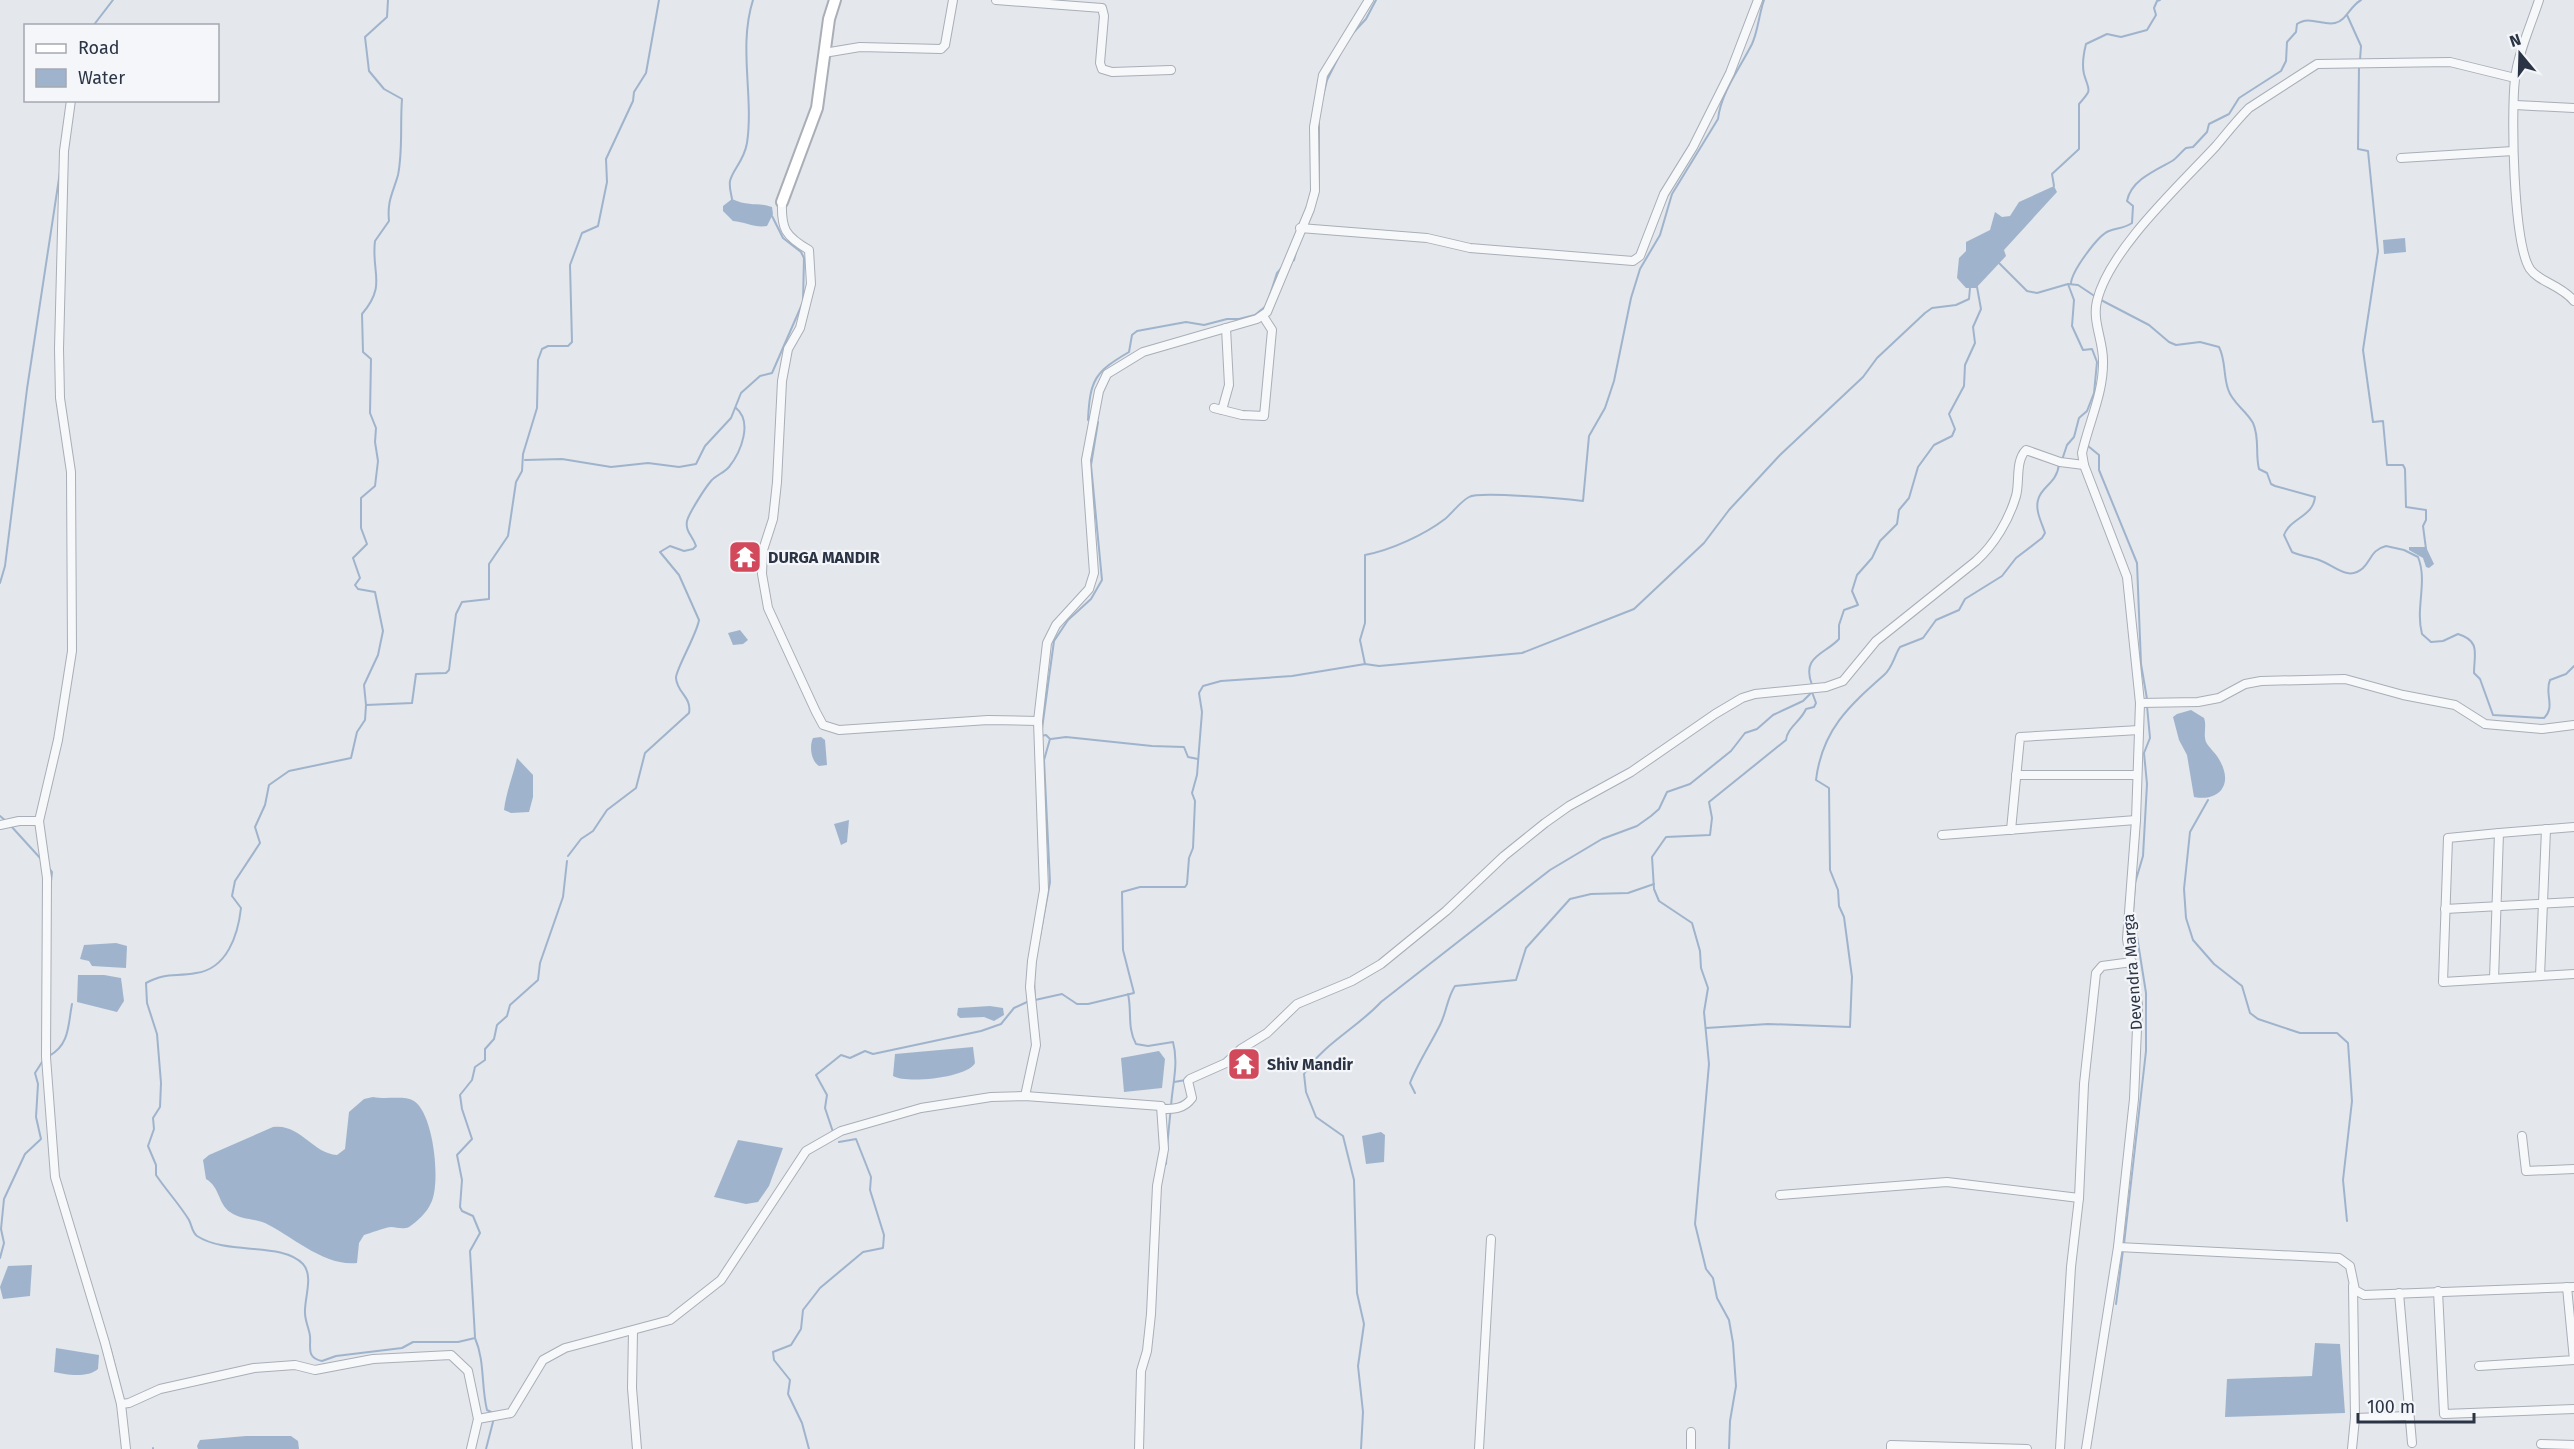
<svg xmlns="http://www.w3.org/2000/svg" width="2574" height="1449" font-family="'Fira Sans',sans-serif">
  <rect width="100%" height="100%" fill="#e4e7ec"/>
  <g fill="#9fb4cc">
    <path d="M2054 186 2057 192 2004 250 2006 256 1976 288H1966L1957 278 1959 258 1966 251V242L1990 230 1995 212 2002 217 2010 216 2019 202Z"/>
    <path d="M732 199C749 207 757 202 772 207L773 214 767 226C755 228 745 222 733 221L723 211V206Z"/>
    <path d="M2405 238 2406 252 2384 254 2383 240Z"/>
    <path d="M2409 547H2426L2434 564 2429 568 2426 567 2423 558 2409 550Z"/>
    <path d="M740 630 748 640 743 644 733 645 728 633Z"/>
    <path d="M2191 710 2204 718C2207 726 2203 734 2206 742 2209 748 2217 754 2220 761 2233 784 2220 802 2194 797L2187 755 2179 740 2173 717 2177 714Z"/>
    <path d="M821 737 825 740 827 765 819 766C811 761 809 746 813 738Z"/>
    <path d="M517 758 533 775V797L529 812 511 813 504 810C506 792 513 776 517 758Z"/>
    <path d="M849 820 847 842 841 845 834 824Z"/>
    <path d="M116 943 127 946 126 968 92 966 89 961 80 959 84 945Z"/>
    <path d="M78 975H104L121 978 124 1001 117 1012 77 1002Z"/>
    <path d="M990 1006 1003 1008 1004 1015 994 1021 984 1017 960 1018 957 1015 958 1008Z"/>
    <path d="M973 1047 975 1063C967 1078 906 1084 893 1076L895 1054Z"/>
    <path d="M1159 1051 1165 1059 1162 1088 1124 1092 1121 1058Z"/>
    <path d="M373 1097C386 1100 404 1095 414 1101 434 1114 441 1184 431 1203 428 1211 417 1222 409 1227 402 1230 397 1227 391 1227 382 1228 372 1233 364 1235L359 1243 357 1263C325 1267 292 1236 265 1223 253 1218 241 1220 230 1212 218 1204 220 1187 206 1179L203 1160 209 1155 273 1127C300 1123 312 1153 337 1155L345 1149 349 1112 364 1099Z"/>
    <path d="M1381 1132 1385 1135 1384 1162 1366 1164 1362 1136Z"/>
    <path d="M738 1140 783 1148 769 1186 758 1202 746 1204 714 1197Z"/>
    <path d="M32 1265 30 1296 3 1299 0 1287 8 1266Z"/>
    <path d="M2315 1343 2340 1344 2345 1413 2225 1417 2227 1379 2312 1376Z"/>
    <path d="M56 1348 99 1355 98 1369C88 1378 66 1375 54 1372Z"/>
    <path d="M246 1436H291L298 1441 299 1449H198L197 1446 200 1440Z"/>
  </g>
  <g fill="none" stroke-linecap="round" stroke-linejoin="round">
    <g stroke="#9fb4cc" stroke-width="2">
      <path d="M388 0 387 17 365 37 369 71 384 89 402 99C400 124 403 150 398 175 393 193 387 200 389 221L375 241C371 273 387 285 362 314L363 352 371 359 370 413 376 428 375 442 378 461 375 486 361 498V528L367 544 353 558 360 578 355 585 358 589 375 592 383 631 378 655 364 685 366 705 365 720 357 732 351 758 289 771 269 785 265 805 255 827 260 843 235 881 232 896 241 908C238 935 227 969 196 973 174 977 167 972 146 983L147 1003 157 1034 161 1083 160 1107 153 1118 154 1129 148 1146 156 1165V1175C166 1190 180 1205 189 1220 192 1226 192 1232 197 1236 228 1256 281 1241 303 1264 314 1276 304 1299 305 1313 305 1321 309 1328 310 1336 311 1347 306 1358 322 1361L336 1356 402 1348 413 1342H458L475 1338C485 1361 481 1386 487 1410L493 1413"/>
      <path d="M2347 15 2361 46 2360 60"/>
      <path d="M93 26 113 0"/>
      <path d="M1352 34 1366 19 1376 0"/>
      <path d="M2359 67 2358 149 2368 151 2378 251 2363 350 2373 422 2383 421 2387 465H2403L2405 469 2406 507 2426 510V520L2423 526 2426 549"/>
      <path d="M1323 96 1327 80 1340 54"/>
      <path d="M2054 186 2052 174 2079 149V104C2093 88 2089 92 2084 74 2082 66 2084 52 2086 44L2107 34 2121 37 2147 30 2156 15 2154 8 2157 1 2160 0"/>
      <path d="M1319 188V116"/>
      <path d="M732 199C731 193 729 187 730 181 733 169 744 161 747 143 754 96 738 47 753 0"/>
      <path d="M1309 220 1318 194"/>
      <path d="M1290 262 1294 260 1296 252"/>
      <path d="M1999 263 2027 291 2037 293 2068 284 2078 285 2096 297"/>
      <path d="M2071 284C2071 272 2098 235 2109 231 2117 228 2125 228 2132 223L2133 206 2127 201C2131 180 2156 170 2172 161 2177 158 2181 152 2186 148L2193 147 2207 132 2209 124 2229 114 2239 98 2281 71 2286 61 2287 42 2296 32 2297 24C2309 15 2323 26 2335 23 2347 20 2350 6 2361 0"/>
      <path d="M2101 300 2149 325 2169 342 2176 345 2200 342 2219 347C2226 361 2223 374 2228 389 2232 403 2246 410 2253 423 2260 438 2255 454 2259 469L2267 473 2271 484 2275 486 2315 497C2313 517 2290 518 2284 535L2292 552C2301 556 2310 557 2319 560 2334 565 2348 582 2363 568 2372 559 2371 550 2386 546L2404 550 2418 557C2428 582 2415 608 2422 634L2431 642 2443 641 2458 634C2481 641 2474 654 2474 673L2480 679 2493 715 2544 718C2556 706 2544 694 2550 680L2566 674 2574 666"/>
      <path d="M1268 301 1277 273 1285 264"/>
      <path d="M1088 420C1090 379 1095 372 1129 352L1132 335 1137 331 1186 322 1204 325 1227 319H1239L1255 315 1266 306"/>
      <path d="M2088 446 2099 455V470L2137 563 2141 664 2147 699"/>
      <path d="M525 460 562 459 611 467 648 463 679 467 696 464 705 446 731 418 741 393 760 376 772 373 803 302 804 258 801 252 783 238 772 216"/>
      <path d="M2062 460 2067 445 2074 437 2079 418 2087 411 2094 393 2097 362 2092 349 2083 350 2072 326 2074 300 2068 284"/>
      <path d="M0 583 5 566 27 389 60 172"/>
      <path d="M1365 664 1360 640 1365 623V555C1391 550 1424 535 1445 519 1453 512 1460 502 1469 497 1479 491 1566 499 1583 501L1589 436 1605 408 1614 381 1631 298 1640 269 1660 235 1672 194 1718 119C1721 92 1740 68 1752 44 1758 31 1759 14 1764 0"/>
      <path d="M1812 685C1801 656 1824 655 1839 639V625L1844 610 1858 605 1852 591 1857 575 1872 558 1880 541 1897 524 1899 510 1909 498 1918 467 1934 445 1952 436 1955 429 1949 414 1964 386 1965 365 1975 343 1973 327 1981 309 1977 287"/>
      <path d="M366 705 412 703 416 674 446 673 449 670 456 614 462 602 489 599V564L508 536 516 482 522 471 523 454 537 408 538 360 542 349 548 346H568L572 342 570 265 582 233 598 226 607 182 606 159 633 101 634 92 646 73 659 0"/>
      <path d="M1051 739 1066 737 1152 746 1184 747 1188 757 1198 759"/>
      <path d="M2208 800 2190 832 2184 889 2186 918 2193 940 2214 964 2242 986 2250 1013 2258 1019 2300 1033H2337L2348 1043 2352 1101 2343 1180 2347 1221"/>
      <path d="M0 816 7 822"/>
      <path d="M11 826 41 859"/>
      <path d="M568 856 581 839 593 831 607 810 636 788 645 753 689 713C692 697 677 693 676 678 675 671 697 634 699 620L679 575 660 552 670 546 684 551 693 549 696 546C693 536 685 532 687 521 689 513 705 488 711 481 716 475 724 473 729 467 741 452 753 422 736 408"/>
      <path d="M49 868 52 872 50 891"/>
      <path d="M1040 936 1050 882 1044 760 1050 739 1046 735 1041 736 1054 641 1068 620 1091 599 1102 580 1091 465 1098 422"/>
      <path d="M1034 980 1035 1000 1062 994 1077 1004H1088L1134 993 1123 950 1122 892 1140 887H1185L1187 884 1189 858 1193 848 1195 801 1192 793 1197 775 1202 712 1199 693 1203 686 1221 681 1292 676 1365 664 1379 666 1522 653 1634 609 1704 543 1729 510 1780 455 1863 377 1877 358 1925 313 1932 308 1956 305 1969 299 1970 288"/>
      <path d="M1128 994C1132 1011 1127 1028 1136 1044L1148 1046 1173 1042C1179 1064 1172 1086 1171 1107 1169 1126 1167 1145 1166 1164"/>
      <path d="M1706 1028 1768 1024 1850 1027 1852 977 1844 917 1839 906 1838 890 1830 870 1829 788 1816 780C1822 730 1849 706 1884 675 1893 667 1894 656 1900 647L1923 638 1936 620 1959 610 1965 599 2002 576 2016 558 2042 538 2045 533C2042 523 2035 511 2038 500 2041 486 2057 484 2059 464"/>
      <path d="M49 1056C70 1045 68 1024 72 1004"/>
      <path d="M1174 1082 1186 1080"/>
      <path d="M1415 1093 1410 1083C1417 1065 1431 1043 1440 1025 1447 1011 1447 998 1455 986L1516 980 1526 948 1570 899 1591 894 1628 893 1654 884"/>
      <path d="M833 1132 825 1108 827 1095 816 1075 841 1055 850 1058 865 1051 873 1054 981 1031 1001 1024 1014 1008 1027 1002"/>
      <path d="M2124 1244 2146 1051V993L2133 911 2135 883 2143 856 2147 784 2144 753 2150 738 2147 706"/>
      <path d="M0 1258 4 1243 1 1229 4 1199 25 1154 41 1139 36 1117 38 1084 35 1073 44 1059"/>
      <path d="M2116 1304 2123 1250"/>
      <path d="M475 1337 470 1251 480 1233 473 1216 462 1211 460 1207 462 1180 457 1155 472 1139 462 1109 460 1095 472 1080 475 1067 485 1060V1049L494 1039 497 1025 507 1016 510 1005 538 980 540 963 563 897 567 861"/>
      <path d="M110 1347 124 1402"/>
      <path d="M153 1448V1449"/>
      <path d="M486 1449 494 1418"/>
      <path d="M809 1449 802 1423 788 1394 790 1380 774 1360 773 1352 791 1345 801 1329 803 1310 820 1288 863 1252 883 1248 884 1235 870 1190 871 1177 856 1139 839 1142"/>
      <path d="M1361 1449 1363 1412 1358 1366 1364 1324 1357 1293 1354 1180 1343 1136 1316 1117 1306 1092 1304 1074C1323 1044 1357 1028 1381 1002L1550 870 1602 839 1637 826 1651 816 1659 809 1667 792 1690 784 1731 751 1745 733 1757 729 1773 715 1803 701 1812 692 1816 703 1814 707 1806 709C1801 721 1787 728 1786 740L1709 802 1712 818 1710 835 1666 837 1652 857 1654 889 1659 901 1692 923 1700 951 1701 968 1708 988 1704 1012 1709 1064 1695 1224 1706 1269 1713 1278 1717 1298 1729 1320 1733 1343 1736 1386 1730 1421 1729 1449"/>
    </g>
    <defs>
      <g id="street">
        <path d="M996 0 1102 8 1104 16 1100 63 1102 69 1112 72 1171 70"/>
        <path d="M2539 0C2531 25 2518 53 2515 79 2511 113 2513 243 2530 269 2539 282 2561 285 2574 301"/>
        <path d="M824 53 860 47 941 49 945 45 953 0"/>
        <path d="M71 100 64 151 59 349 60 398 71 472 72 651 58 740 39 821 47 878 46 1057 55 1177 105 1343 121 1404 126 1449"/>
        <path d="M2515 105 2574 108"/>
        <path d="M2401 158 2513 151"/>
        <path d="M782 202C781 229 785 236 809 250L811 284 800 328 788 349 782 381 777 482 773 519 763 550 762 574 768 608 816 712 823 725 839 730 988 720 1038 721"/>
        <path d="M1300 228 1427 238 1470 248 1633 261 1640 256 1664 194 1693 147 1730 73 1758 0"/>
        <path d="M1214 408 1242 415 1264 416 1272 330 1263 316"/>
        <path d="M1222 410 1229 385 1226 328"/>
        <path d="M2140 703 2198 702 2219 698 2245 684 2261 681 2345 679 2403 695 2455 705 2485 724 2542 729 2574 725"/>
        <path d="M2016 775H2137"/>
        <path d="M0 825 19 821H39"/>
        <path d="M2011 830 2020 737 2139 730"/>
        <path d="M2499 833 2574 827"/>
        <path d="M1942 835 2136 820"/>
        <path d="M2445 909 2574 902"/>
        <path d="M2540 976 2546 829"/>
        <path d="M2494 979 2499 833 2448 838 2443 982 2574 974"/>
        <path d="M1025 1096 1036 1045 1030 987 1032 961 1044 890 1038 721 1047 643 1056 625 1089 589 1094 573 1086 460 1099 391 1107 374 1143 352 1257 319 1267 312 1310 209 1315 191 1314 127 1323 75 1369 0"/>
        <path d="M1162 1109C1174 1109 1184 1109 1192 1098L1188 1081 1190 1079 1226 1063 1241 1049 1267 1033 1297 1004 1352 981 1381 964 1446 911 1504 856 1545 823 1569 806 1631 772 1715 714 1742 698 1755 694 1826 687 1843 681 1876 641 1976 561C1994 545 2009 520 2016 496 2020 482 2015 461 2026 450L2060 462 2084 465"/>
        <path d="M2522 1136 2526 1171 2574 1169"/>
        <path d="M1780 1195 1947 1182 2079 1198"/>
        <path d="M2118 1247 2339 1258 2350 1266 2355 1290 2364 1295 2574 1287"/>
        <path d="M2438 1291 2444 1414 2574 1409"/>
        <path d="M2399 1293 2412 1443"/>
        <path d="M633 1331 632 1388 637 1449"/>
        <path d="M2479 1366 2574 1360 2567 1287"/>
        <path d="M121 1404 129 1403 160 1389 254 1368 295 1365 315 1370 373 1359 451 1355 468 1371 478 1419"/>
        <path d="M2355 1418 2408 1416"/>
        <path d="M1691 1432V1449"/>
        <path d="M2541 1444 2574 1445"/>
        <path d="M471 1449 478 1419 511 1413 543 1360 565 1348 670 1320 721 1280 806 1151 841 1131 921 1108 991 1097 1025 1096 1161 1106 1164 1149 1157 1186 1151 1314 1147 1351 1141 1371 1139 1449"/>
        <path d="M1479 1449 1491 1239"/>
        <path d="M1891 1449V1445L2027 1449"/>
        <path d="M2060 1449 2071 1267 2079 1198 2084 1084 2096 973 2102 966 2132 962"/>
        <path d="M2086 1449 2118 1247 2134 1099 2138 1005 2127 939 2136 820 2140 703 2127 577 2084 465 2082 453C2089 422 2104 392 2103 360 2103 340 2092 321 2097 301 2109 250 2180 185 2216 146 2227 133 2237 120 2249 108L2317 64 2450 62 2515 78"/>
        <path d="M2352 1449 2355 1418 2353 1286"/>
      </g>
      <path id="secondary" d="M782 202 817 108 829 19 835 0"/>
    </defs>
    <use href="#street" stroke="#a9aeb7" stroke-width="10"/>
    <use href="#secondary" stroke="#a9aeb7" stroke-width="14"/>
    <use href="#street" stroke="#f7f8fa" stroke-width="8"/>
    <use href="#secondary" stroke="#fff" stroke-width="10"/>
  </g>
  <defs>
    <symbol id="temple-square" viewBox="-11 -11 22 22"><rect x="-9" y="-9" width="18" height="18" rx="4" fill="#d1495b" stroke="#f4f6f9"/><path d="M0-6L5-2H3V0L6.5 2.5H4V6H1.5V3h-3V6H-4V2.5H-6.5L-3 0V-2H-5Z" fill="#fff"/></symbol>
  </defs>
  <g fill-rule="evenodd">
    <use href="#temple-square" x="726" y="538" width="38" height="38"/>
    <use href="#temple-square" x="1225" y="1045" width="38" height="38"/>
  </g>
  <g text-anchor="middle" stroke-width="4.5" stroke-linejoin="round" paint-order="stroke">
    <g font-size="16" font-weight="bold" fill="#2b3445" stroke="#f4f6f9" text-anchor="start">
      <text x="768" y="563">DURGA MANDIR</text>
      <text x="1267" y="1070">Shiv Mandir</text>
    </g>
    <g font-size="16" fill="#2b3445" stroke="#f4f6f9">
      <text transform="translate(2132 972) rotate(-94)" y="6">Devendra Marga</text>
    </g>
  </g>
  <rect x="24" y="24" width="195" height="78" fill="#f4f6f9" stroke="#a4a8b1" stroke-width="1.5"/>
  <rect x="36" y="44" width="30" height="9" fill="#ffffff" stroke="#a4a8b1" stroke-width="1.5"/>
  <text x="78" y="54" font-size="18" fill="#2b3445">Road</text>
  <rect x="36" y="69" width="30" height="18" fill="#9fb4cc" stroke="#a4a8b1" stroke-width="1.5"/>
  <text x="78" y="84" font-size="18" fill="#2b3445">Water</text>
  <g transform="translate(2520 54) rotate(341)" stroke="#f4f6f9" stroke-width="4.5" paint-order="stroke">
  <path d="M0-4.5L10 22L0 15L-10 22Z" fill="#2b3445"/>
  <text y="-9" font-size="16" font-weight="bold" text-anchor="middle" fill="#2b3445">N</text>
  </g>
  <path d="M2358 1413v9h116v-9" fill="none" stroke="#2b3445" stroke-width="3"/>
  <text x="2367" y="1413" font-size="18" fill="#2b3445" stroke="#f4f6f9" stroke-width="4.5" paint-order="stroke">100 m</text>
</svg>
